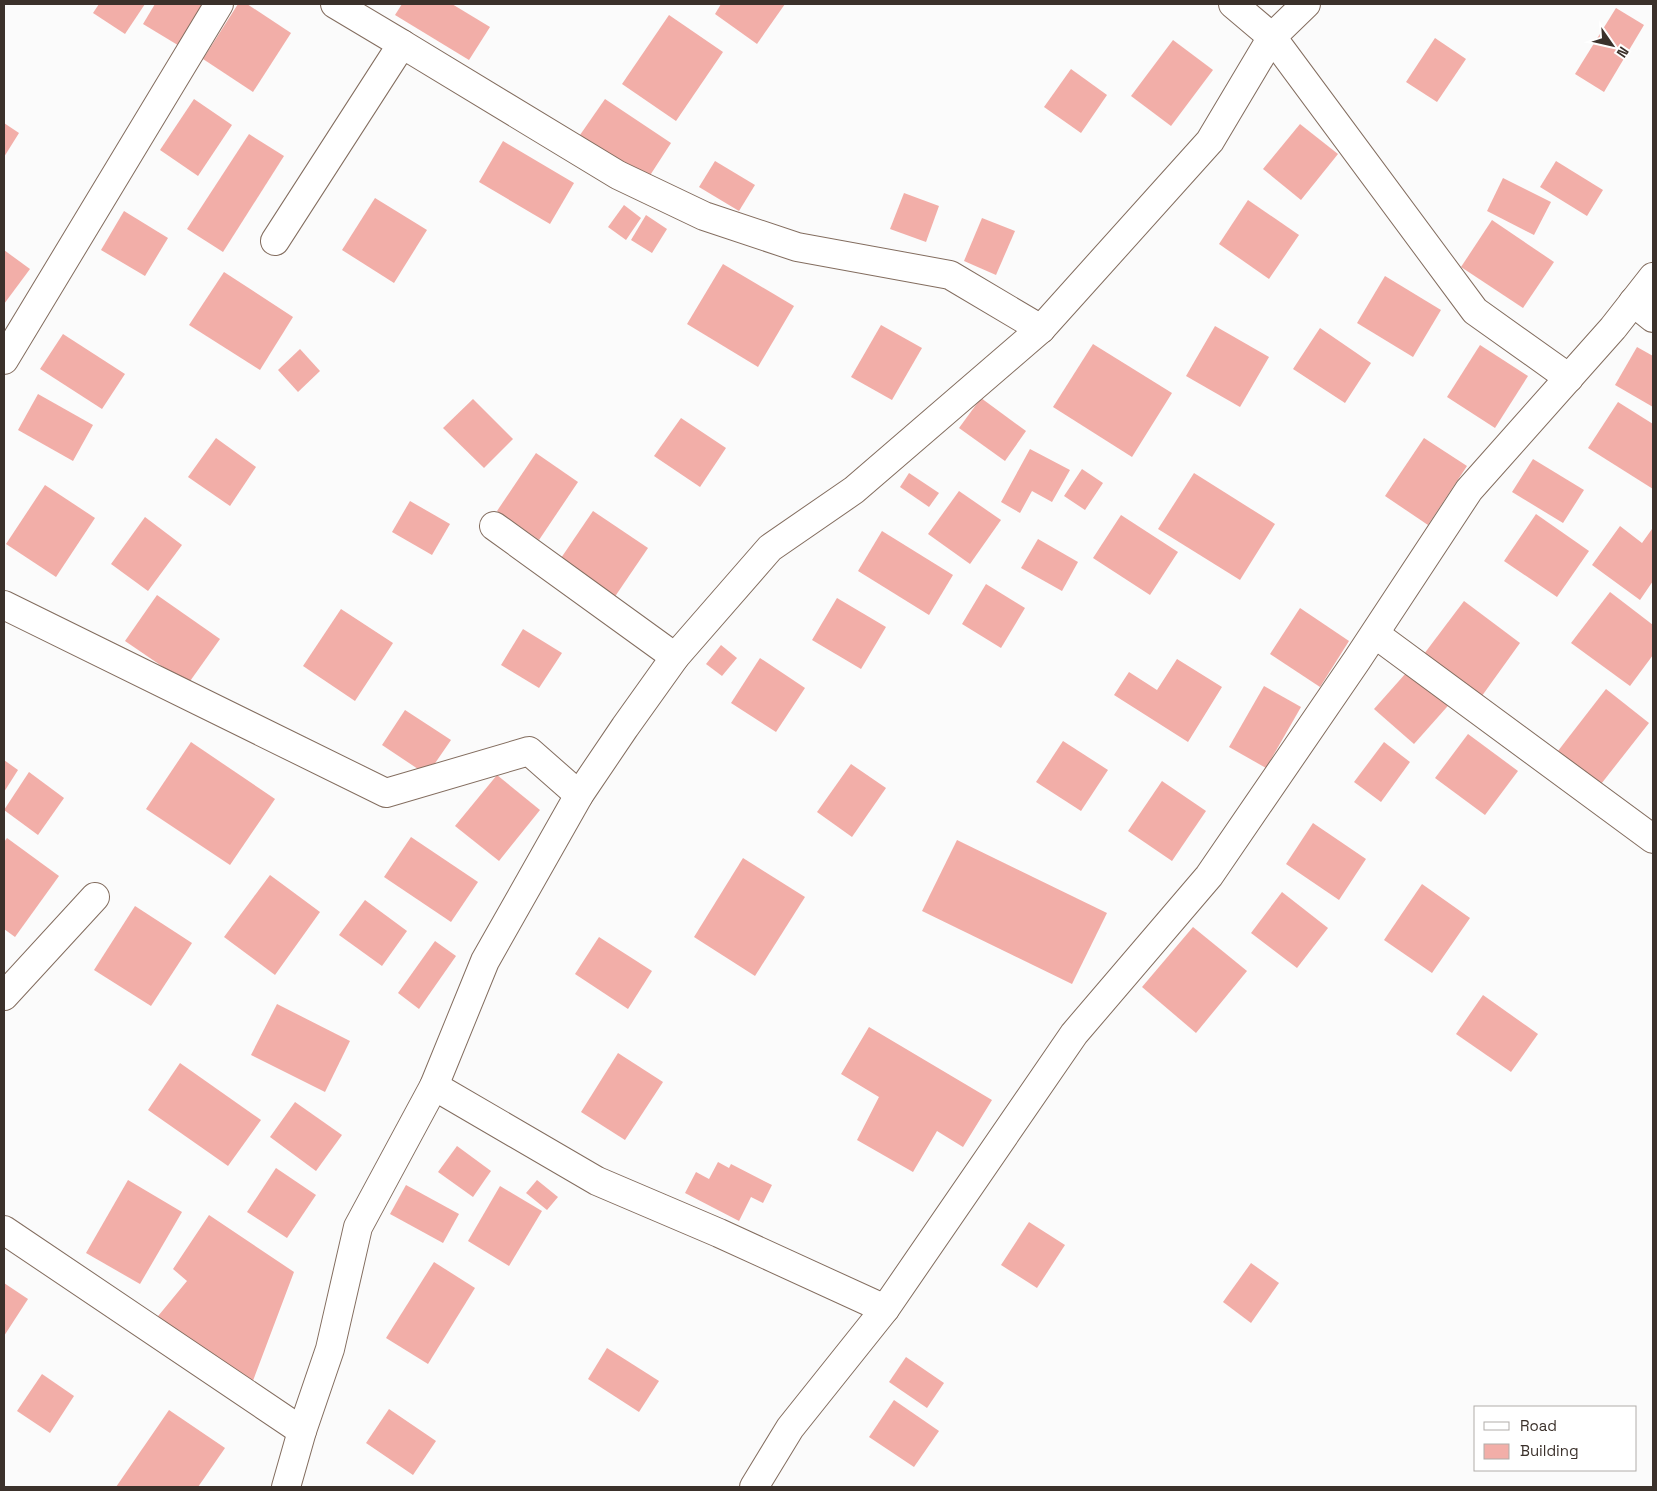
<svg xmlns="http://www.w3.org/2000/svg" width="1657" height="1491" font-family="'Space Grotesk',sans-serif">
  <rect width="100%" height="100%" fill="#fbfbfb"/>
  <g fill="#f2aea8">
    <path d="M99 4H145L125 34 93 13Z"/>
    <path d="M155 4H208L181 47 143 24Z"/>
    <path d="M238 4H247L291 33 253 92 203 59Z"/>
    <path d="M402 4H452L490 27 469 60 395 15Z"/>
    <path d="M721 4H785L757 44 715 14Z"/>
    <path d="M1616 8 1644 25 1604 92 1575 74Z"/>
    <path d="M669 15 723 52 676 121 622 84Z"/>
    <path d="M1435 38 1466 59 1437 102 1406 82Z"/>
    <path d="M1173 40 1213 70 1171 126 1131 96Z"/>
    <path d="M1071 69 1107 95 1081 133 1044 107Z"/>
    <path d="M194 99 232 125 198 176 160 150Z"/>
    <path d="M605 99 671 143 647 180 580 135Z"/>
    <path d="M4 123 19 133 4 157Z"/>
    <path d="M1300 124 1338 154 1301 200 1263 169Z"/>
    <path d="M249 134 284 156 223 252 187 229Z"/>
    <path d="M503 141 574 183 550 224 479 182Z"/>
    <path d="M715 161 755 185 739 211 699 187Z"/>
    <path d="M1556 161 1603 190 1587 216 1540 187Z"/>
    <path d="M1503 178 1551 202 1534 235 1487 211Z"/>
    <path d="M904 193 939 206 926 242 890 229Z"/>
    <path d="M375 198 427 230 394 283 342 250Z"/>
    <path d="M1248 200 1299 235 1269 279 1219 244Z"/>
    <path d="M624 205 641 218 626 240 608 227Z"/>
    <path d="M124 211 168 238 145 276 101 250Z"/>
    <path d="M646 215 667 229 652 253 631 240Z"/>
    <path d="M982 218 1015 231 996 275 964 261Z"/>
    <path d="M1492 220 1554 262 1523 308 1461 267Z"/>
    <path d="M4 250 30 269 4 304Z"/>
    <path d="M723 264 794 306 758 367 687 324Z"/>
    <path d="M224 272 293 317 260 370 189 325Z"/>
    <path d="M1385 276 1441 310 1413 357 1357 323Z"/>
    <path d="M881 325 922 348 892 400 851 377Z"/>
    <path d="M1215 326 1269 357 1240 407 1186 376Z"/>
    <path d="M1320 328 1371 363 1345 403 1293 369Z"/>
    <path d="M63 334 125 374 102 409 40 369Z"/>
    <path d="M1093 344 1172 393 1132 457 1053 407Z"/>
    <path d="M1480 345 1528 376 1495 428 1447 397Z"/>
    <path d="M1637 347 1653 356V407L1615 385Z"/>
    <path d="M300 349 320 371 298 392 278 370Z"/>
    <path d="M38 394 93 425 73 461 18 430Z"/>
    <path d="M981 398 1026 431 1005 461 959 428Z"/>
    <path d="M473 399 513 439 484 468 443 428Z"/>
    <path d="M1618 402 1653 424V489L1588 448Z"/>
    <path d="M681 418 726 448 700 487 654 456Z"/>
    <path d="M216 438 256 467 230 506 188 477Z"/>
    <path d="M1424 438 1467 466 1428 525 1385 496Z"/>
    <path d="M1030 449 1070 470 1052 502 1032 491 1020 513 1001 502Z"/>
    <path d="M536 453 578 482 539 540 497 511Z"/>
    <path d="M1533 459 1584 490 1563 523 1512 492Z"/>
    <path d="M1082 469 1103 483 1085 510 1064 496Z"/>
    <path d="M909 473 939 493 929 507 900 487Z"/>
    <path d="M1194 473 1275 524 1240 580 1158 529Z"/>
    <path d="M45 485 95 518 56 577 6 544Z"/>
    <path d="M959 491 1001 520 970 564 928 534Z"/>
    <path d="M410 501 450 524 432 555 392 532Z"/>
    <path d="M593 511 648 548 614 598 559 561Z"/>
    <path d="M1536 514 1589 551 1557 597 1504 561Z"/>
    <path d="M1121 515 1178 552 1150 595 1093 558Z"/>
    <path d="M145 517 182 545 148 591 111 564Z"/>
    <path d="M1620 526 1642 543 1652 529 1653 531V581L1640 600 1592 565Z"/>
    <path d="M882 531 953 575 929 615 858 571Z"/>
    <path d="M1038 539 1078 562 1062 591 1021 568Z"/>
    <path d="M986 584 1025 608 1001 648 962 624Z"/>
    <path d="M1610 592 1653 625V655L1630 686 1571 643Z"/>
    <path d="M157 595 220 639 188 684 125 641Z"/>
    <path d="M837 598 886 627 861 669 812 640Z"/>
    <path d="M1464 601 1520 643 1479 700 1421 658Z"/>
    <path d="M1300 608 1349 641 1320 687 1270 654Z"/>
    <path d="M341 609 393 643 355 701 303 666Z"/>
    <path d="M523 629 562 653 539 688 501 665Z"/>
    <path d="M721 645 737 658 722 676 706 664Z"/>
    <path d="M760 658 805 688 776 732 731 703Z"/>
    <path d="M1177 659 1222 687 1188 742 1114 695 1129 672 1157 690Z"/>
    <path d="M1414 664 1454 699 1414 744 1374 709Z"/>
    <path d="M1264 686 1301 707 1266 768 1229 747Z"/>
    <path d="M1606 689 1649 723 1594 793 1551 760Z"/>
    <path d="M405 710 451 740 427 775 382 745Z"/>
    <path d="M1468 734 1518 771 1485 815 1435 778Z"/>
    <path d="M1063 741 1108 770 1081 811 1036 782Z"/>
    <path d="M191 742 275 799 230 865 146 809Z"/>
    <path d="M1384 742 1410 762 1381 802 1354 782Z"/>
    <path d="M4 760 18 770 4 792Z"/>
    <path d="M851 764 886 788 852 837 817 812Z"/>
    <path d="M29 772 64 798 38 835 4 810Z"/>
    <path d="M497 775 540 810 499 861 455 826Z"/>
    <path d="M1162 781 1206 811 1172 861 1128 831Z"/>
    <path d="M1313 823 1366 859 1339 900 1286 864Z"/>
    <path d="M411 837 478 882 451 922 384 877Z"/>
    <path d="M7 838 59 876 15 937 4 929V842Z"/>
    <path d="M957 840 1107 913 1072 984 922 911Z"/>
    <path d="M743 858 805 897 755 976 694 937Z"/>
    <path d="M270 875 320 912 275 975 224 937Z"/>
    <path d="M1422 884 1470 918 1432 973 1384 940Z"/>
    <path d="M1282 892 1328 928 1297 968 1251 933Z"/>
    <path d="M365 900 407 931 382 966 339 935Z"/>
    <path d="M135 906 192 943 151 1006 94 970Z"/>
    <path d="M1193 927 1247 971 1196 1033 1142 987Z"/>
    <path d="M599 937 652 971 628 1009 575 974Z"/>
    <path d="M435 941 456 956 419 1009 398 993Z"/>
    <path d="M1483 995 1538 1034 1511 1072 1456 1034Z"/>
    <path d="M277 1004 350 1041 325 1092 251 1055Z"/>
    <path d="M869 1027 992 1100 963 1147 937 1131 913 1172 857 1140 879 1097 841 1074Z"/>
    <path d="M618 1053 663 1082 625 1140 581 1112Z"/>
    <path d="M180 1063 261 1120 228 1166 148 1110Z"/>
    <path d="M295 1102 342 1135 316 1171 270 1137Z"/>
    <path d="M457 1146 491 1171 473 1197 438 1172Z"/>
    <path d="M718 1162 729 1168 731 1164 772 1185 763 1203 751 1197 739 1221 685 1193 696 1172 709 1179Z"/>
    <path d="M276 1168 316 1195 287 1238 247 1212Z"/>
    <path d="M128 1180 182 1212 140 1284 86 1253Z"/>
    <path d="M537 1180 558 1197 547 1210 526 1193Z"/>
    <path d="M406 1185 459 1214 443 1243 390 1214Z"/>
    <path d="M500 1186 542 1211 509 1266 468 1241Z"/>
    <path d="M209 1215 294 1272 251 1386 154 1321 187 1281 173 1269Z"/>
    <path d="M1029 1222 1065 1245 1037 1288 1001 1265Z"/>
    <path d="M434 1262 475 1288 428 1364 386 1338Z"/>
    <path d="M1251 1263 1279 1283 1251 1323 1223 1302Z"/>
    <path d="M4 1283 28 1299 4 1336Z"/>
    <path d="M607 1348 659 1381 639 1412 588 1379Z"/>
    <path d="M906 1357 944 1383 927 1408 889 1382Z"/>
    <path d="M42 1374 74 1396 50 1433 17 1411Z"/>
    <path d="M894 1400 939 1431 914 1467 869 1437Z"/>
    <path d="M389 1409 436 1441 413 1475 366 1443Z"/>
    <path d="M169 1410 225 1448 198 1487H116Z"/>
  </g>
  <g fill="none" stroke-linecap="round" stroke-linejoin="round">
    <defs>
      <g id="minor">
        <path d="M335 4 402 44"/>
        <path d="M1233 4 1272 37 1475 311 1569 378"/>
        <path d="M275 241 402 44 618 175 704 216 797 247 950 275 1041 329"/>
        <path d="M1633 302 1653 318"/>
        <path d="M4 360 219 4"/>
        <path d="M494 526 675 657"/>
        <path d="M4 605 386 793 529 751 579 795"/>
        <path d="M1375 634 1653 839"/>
        <path d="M4 996 95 897"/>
        <path d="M434 1086 597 1181 719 1233 885 1309"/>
        <path d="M4 1230 302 1431"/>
        <path d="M286 1487 302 1431 330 1349 358 1227 434 1086 485 961 579 795 625 727 675 657 770 548 854 490 1041 329 1210 141 1272 37 1306 4"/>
        <path d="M754 1487 790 1428 885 1309 1074 1034 1209 876 1357 660 1469 490 1613 328 1653 277"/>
      </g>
    </defs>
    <use href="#minor" stroke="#836d5f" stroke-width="30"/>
    <use href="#minor" stroke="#fff" stroke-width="28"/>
  </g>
  <rect width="1657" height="1491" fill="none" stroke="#3b312b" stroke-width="10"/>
  <rect x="1474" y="1406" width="162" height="65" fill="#ffffff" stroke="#b1adaa"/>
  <rect x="1484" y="1422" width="25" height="8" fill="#ffffff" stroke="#b1adaa"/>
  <text x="1520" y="1431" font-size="15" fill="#3b312b">Road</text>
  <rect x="1484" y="1444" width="25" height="15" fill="#f2aea8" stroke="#b1adaa"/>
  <text x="1520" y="1456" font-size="15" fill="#3b312b">Building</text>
  <g transform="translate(1612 45) rotate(124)" stroke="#ffffff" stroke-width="4" paint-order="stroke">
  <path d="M0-4L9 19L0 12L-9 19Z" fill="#3b312b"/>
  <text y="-8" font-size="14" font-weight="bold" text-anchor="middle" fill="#3b312b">N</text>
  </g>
</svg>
